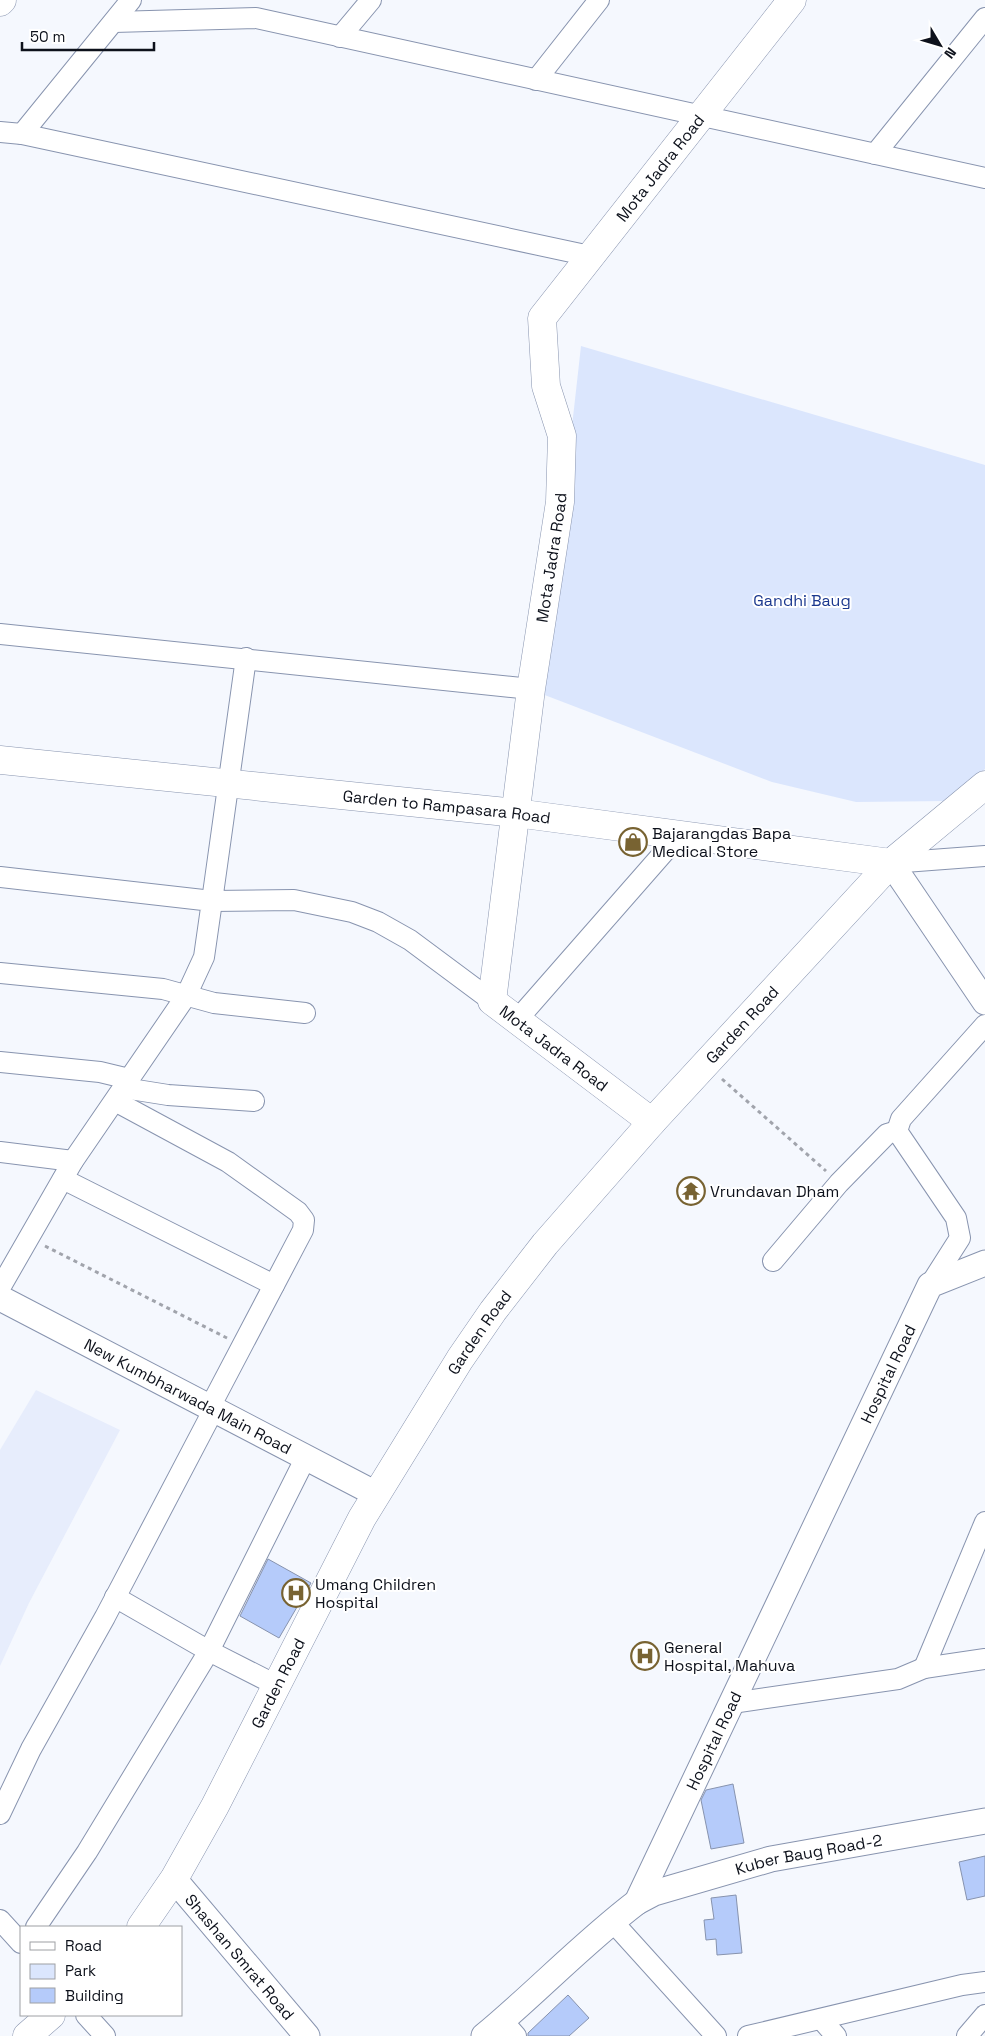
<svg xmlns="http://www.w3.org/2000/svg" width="985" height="2036" font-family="'Space Grotesk',sans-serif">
  <rect width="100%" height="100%" fill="#f5f8fe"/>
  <path fill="#e7edfc" d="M36 1390 120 1430 29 1603 0 1666V1450Z"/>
  <path fill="#dbe6fd" d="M581 346 985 465V769L947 801 856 802 772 782 542 694Z"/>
  <g fill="#b5cbfa" stroke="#8793ae">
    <path d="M268 1559 311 1583 279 1638 240 1616Z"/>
    <path d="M733 1784 744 1843 711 1849 701 1800 706 1790Z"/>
    <path d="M985 1856V1896L967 1900 959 1862Z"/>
    <path d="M736 1895 742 1953 717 1955 716 1939 706 1940 704 1920 714 1919 711 1898Z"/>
    <path d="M568 1995 589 2018 569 2036H528V2033Z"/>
  </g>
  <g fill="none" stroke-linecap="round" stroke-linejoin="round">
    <defs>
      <g id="minor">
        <path d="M114 22 256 18 985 178"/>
        <path d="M340 37 371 0"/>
        <path d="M536 80 599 0"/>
        <path d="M0 132 22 134 131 0"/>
        <path d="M22 134 590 256"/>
        <path d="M875 154 985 18"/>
        <path d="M0 634 531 689"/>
        <path d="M246 658 212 901 294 900 352 912 378 922 410 940 492 1001"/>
        <path d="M891 863 985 856"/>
        <path d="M0 877 212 901 204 957 186 996 73 1161 0 1288"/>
        <path d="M0 973 163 989 214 1003 305 1013"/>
        <path d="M517 1020 680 834"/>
        <path d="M0 1062 100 1072 129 1079"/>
        <path d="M124 1088 168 1095 254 1101"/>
        <path d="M115 1101 228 1162 298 1212 304 1220 303 1230 210 1407"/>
        <path d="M0 1152 73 1161"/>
        <path d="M63 1179 274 1285"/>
        <path d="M773 1261 839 1183 887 1134 897 1131"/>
        <path d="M930 1285 960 1238 956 1218 897 1131 901 1119 985 1025"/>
        <path d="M115 1597 209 1651 276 1685"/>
        <path d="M924 1668 985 1522"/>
        <path d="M732 1703 898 1679 924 1668 985 1659"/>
        <path d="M0 1814 31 1749 105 1617 214 1409"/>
        <path d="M0 1920 21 1943"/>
        <path d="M612 1921 716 2036"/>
        <path d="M36 1927 87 1852 209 1651 306 1457"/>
        <path d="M86 2015 105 2036"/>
        <path d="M821 2019 836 2036"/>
        <path d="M502 2020 516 2036"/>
        <path d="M748 2036 962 1985 985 1982"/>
        <path d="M967 2036 985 2015"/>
      </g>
      <g id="tertiary">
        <path d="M891 863 985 1002"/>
        <path id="s1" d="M0 1298 376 1494"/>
        <path id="s2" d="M174 1879 307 2036"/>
        <path id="s3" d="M637 1902 654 1893 771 1859 985 1821"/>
        <path id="s4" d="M484 2036C536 1993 583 1943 637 1902L930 1285 985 1263"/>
      </g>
      <g id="secondary">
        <path d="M0 2 2 0"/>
        <path id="s5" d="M0 760 516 813 891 863"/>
        <path id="s6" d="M652 1122 492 1001 531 689 560 502 562 436 546 386 542 318 792 0"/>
        <path id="s7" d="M141 1927 174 1879 215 1806 362 1518 460 1359 493 1311 545 1244 652 1122 891 863 985 785"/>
        <path d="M27 2036 51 2015"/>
      </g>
    </defs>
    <use href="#minor" stroke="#8894af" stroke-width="22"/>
    <use href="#tertiary" stroke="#8894af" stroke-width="27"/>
    <use href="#secondary" stroke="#8894af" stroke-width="29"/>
    <g stroke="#a1a4ac" stroke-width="3" stroke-dasharray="4 4" stroke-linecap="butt">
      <path d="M722 1079 826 1171"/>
      <path d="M45 1246 227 1338"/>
    </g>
    <use href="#minor" stroke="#fff" stroke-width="20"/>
    <use href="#tertiary" stroke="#fff" stroke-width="25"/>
    <use href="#secondary" stroke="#fff" stroke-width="28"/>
  </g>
  <defs>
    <symbol id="shop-ring" viewBox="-11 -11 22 22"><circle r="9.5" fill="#fff" stroke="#786332" stroke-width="1.5"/><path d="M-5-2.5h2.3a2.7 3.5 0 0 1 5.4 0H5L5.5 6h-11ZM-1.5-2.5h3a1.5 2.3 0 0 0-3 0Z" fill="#786332"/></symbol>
    <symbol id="temple-ring" viewBox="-11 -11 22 22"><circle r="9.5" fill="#fff" stroke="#786332" stroke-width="1.5"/><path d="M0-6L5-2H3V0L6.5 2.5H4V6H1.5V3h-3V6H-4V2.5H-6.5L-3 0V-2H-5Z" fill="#786332"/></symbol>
    <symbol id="hospital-ring" viewBox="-11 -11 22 22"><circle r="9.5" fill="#fff" stroke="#786332" stroke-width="1.5"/><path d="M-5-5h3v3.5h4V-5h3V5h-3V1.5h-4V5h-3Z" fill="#786332"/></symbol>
  </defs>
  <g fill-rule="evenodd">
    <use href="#shop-ring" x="617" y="826" width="32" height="32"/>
    <use href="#temple-ring" x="675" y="1175" width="32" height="32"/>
    <use href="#hospital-ring" x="280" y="1577" width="32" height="32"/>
    <use href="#hospital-ring" x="629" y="1640" width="32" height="32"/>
  </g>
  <g text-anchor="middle" stroke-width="4" stroke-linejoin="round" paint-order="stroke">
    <g font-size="16" fill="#0d111b" stroke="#fff">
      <text dy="6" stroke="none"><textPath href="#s6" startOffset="1082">Mota Jadra Road</textPath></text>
      <text dy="6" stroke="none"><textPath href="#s6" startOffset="648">Mota Jadra Road</textPath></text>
      <text dy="6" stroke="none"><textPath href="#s5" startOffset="449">Garden to Rampasara Road</textPath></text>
      <text dy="6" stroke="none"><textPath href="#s7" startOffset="1090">Garden Road</textPath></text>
      <text transform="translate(554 1048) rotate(37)" y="6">Mota Jadra Road</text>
      <text dy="6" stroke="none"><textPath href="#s7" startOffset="685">Garden Road</textPath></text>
      <text dy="6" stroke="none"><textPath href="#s4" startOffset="788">Hospital Road</textPath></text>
      <text dy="6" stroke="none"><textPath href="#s1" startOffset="212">New Kumbharwada Main Road</textPath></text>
      <text dy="6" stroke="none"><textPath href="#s7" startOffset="280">Garden Road</textPath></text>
      <text dy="6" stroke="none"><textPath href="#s4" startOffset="382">Hospital Road</textPath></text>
      <text dy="6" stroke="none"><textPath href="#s3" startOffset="179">Kuber Baug Road-2</textPath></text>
      <text dy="6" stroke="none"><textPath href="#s2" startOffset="102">Shashan Smrat Road</textPath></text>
    </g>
    <g font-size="16" fill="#1b388e" stroke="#fff">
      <text x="802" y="606">Gandhi Baug</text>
    </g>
    <g font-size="16" fill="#0d111b" stroke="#fff" text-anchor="start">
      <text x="652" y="839">Bajarangdas Bapa<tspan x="652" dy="18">Medical Store</tspan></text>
      <text x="710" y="1197">Vrundavan Dham</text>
      <text x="315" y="1590">Umang Children<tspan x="315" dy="18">Hospital</tspan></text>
      <text x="664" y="1653">General<tspan x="664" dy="18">Hospital, Mahuva</tspan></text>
    </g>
  </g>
  <rect x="20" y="1926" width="162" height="90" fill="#ffffff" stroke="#9ea0a4"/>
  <rect x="30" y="1942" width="25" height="8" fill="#ffffff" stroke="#9ea0a4"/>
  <text x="65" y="1951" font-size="15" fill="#0d111b">Road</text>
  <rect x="30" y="1964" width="25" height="15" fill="#dbe6fd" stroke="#9ea0a4"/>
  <text x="65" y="1976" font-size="15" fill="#0d111b">Park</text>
  <rect x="30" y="1988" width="25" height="15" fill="#b5cbfa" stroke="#9ea0a4"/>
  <text x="65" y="2001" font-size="15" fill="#0d111b">Building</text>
  <g transform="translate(940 45) rotate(128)" stroke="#ffffff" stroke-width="4" paint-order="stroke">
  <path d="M0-4L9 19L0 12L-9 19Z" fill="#0d111b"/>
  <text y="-8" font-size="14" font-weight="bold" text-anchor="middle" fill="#0d111b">N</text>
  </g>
  <path d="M22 42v8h132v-8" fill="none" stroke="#0d111b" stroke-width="2.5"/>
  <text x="30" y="42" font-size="15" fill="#0d111b" stroke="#ffffff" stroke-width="4" paint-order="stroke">50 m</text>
</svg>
